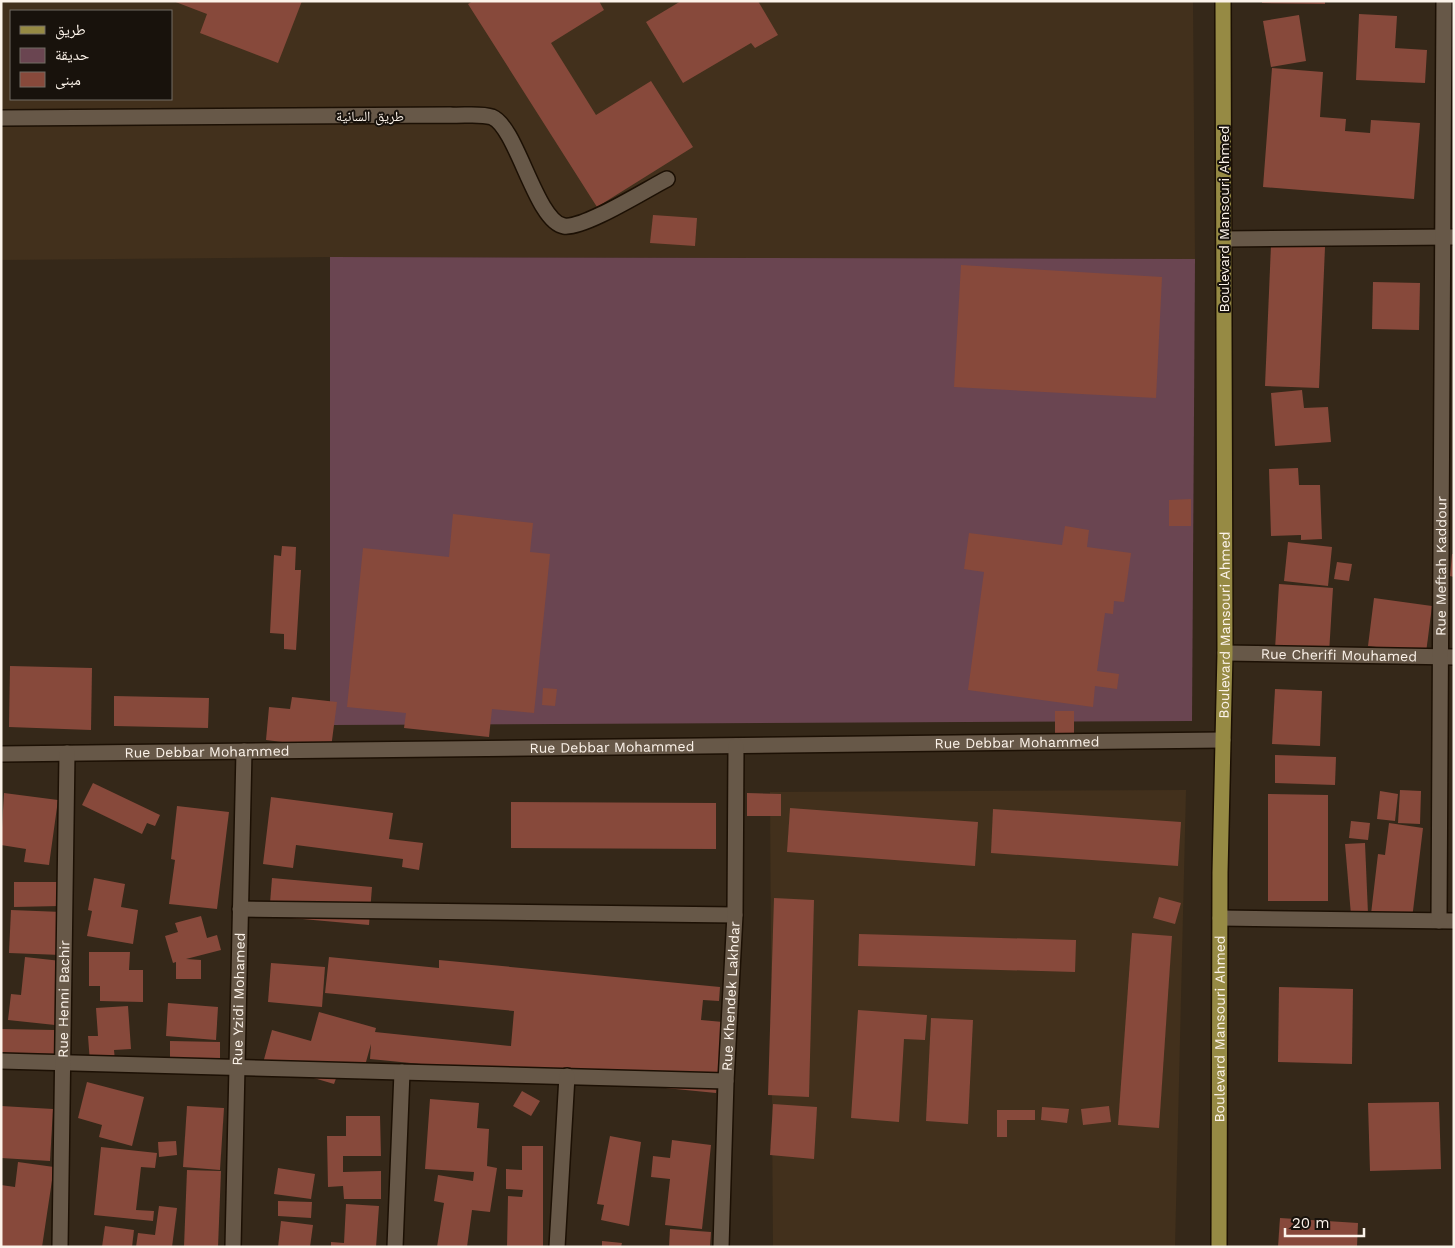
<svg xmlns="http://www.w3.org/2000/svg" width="1455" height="1248" font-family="'Work Sans','Noto Naskh Arabic',sans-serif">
  <rect width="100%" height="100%" fill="#352819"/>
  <g fill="#42301c" fill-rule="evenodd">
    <path d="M1 1H1193L1195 259 330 257 1 260ZM11 11H171V99H11Z"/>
    <path d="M1186 790 1175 1247H773L770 792Z"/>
  </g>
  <path fill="#6a4551" d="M330 257 1195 259 1192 721 330 725Z"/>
  <g fill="#87493b">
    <path d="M173 1H302L278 63 200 33 207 14Z"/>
    <path d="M473 1H599L604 10 551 43 596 115 651 81 693 147 597 207 468 4Z"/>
    <path d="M681 1H758L778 35 755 48 751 43 683 83 646 22Z"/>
    <path d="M1262 1H1325V4L1262 3Z"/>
    <path d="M1359 14 1397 16 1395 48 1427 50 1425 83 1356 80Z"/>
    <path d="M1299 15 1306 61 1271 67 1263 21Z"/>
    <path d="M1272 68 1323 72 1320 117 1346 119 1345 131 1370 133 1371 120 1420 123 1414 199 1263 187Z"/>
    <path d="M653 215 697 218 695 246 650 243Z"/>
    <path d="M1271 245 1325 247 1319 388 1265 386Z"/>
    <path d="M961 265 1162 277 1156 398 954 387Z"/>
    <path d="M1373 282 1420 283 1419 330 1372 329Z"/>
    <path d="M1302 390 1304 408 1328 407 1331 442 1275 446 1271 393Z"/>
    <path d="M1298 468 1299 485H1320L1322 539 1301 540V535L1271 536 1269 469Z"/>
    <path d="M1191 499V526H1169V500Z"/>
    <path d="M453 514 533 523 530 552 550 554 534 713 492 709 489 737 404 728 406 713 347 707 363 548 449 557Z"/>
    <path d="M1065 526 1089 530 1087 547 1131 553 1124 602 1114 601 1113 614 1105 613 1097 671 1119 674 1117 689 1095 686 1093 707 968 690 984 572 964 569 969 533 1062 545Z"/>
    <path d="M1288 542 1332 547 1328 586 1284 581Z"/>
    <path d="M282 546 296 547 295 570H301L296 650 284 649V634L270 633 274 555 281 556Z"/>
    <path d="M1452 554H1454V577L1450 576Z"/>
    <path d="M1337 562 1352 564 1349 581 1334 579Z"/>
    <path d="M1279 584 1333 588 1329 653 1275 649Z"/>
    <path d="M1374 598 1432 606 1426 653 1368 646Z"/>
    <path d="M10 666 92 668 91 730 9 727Z"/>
    <path d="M543 688 557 689 555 706 542 705Z"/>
    <path d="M1275 689 1322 691 1320 746 1272 744Z"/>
    <path d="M114 696 209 698 208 728 114 726Z"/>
    <path d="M292 697 337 702 331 748 266 740 269 707 290 709Z"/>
    <rect x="1055" y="711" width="19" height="24"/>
    <path d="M1275 755 1336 757 1335 785 1275 783Z"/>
    <path d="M93 783 160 815 155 826 147 823 142 834 82 805Z"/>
    <path d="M1400 790 1421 791 1420 824 1398 823Z"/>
    <path d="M1380 791 1398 794 1395 821 1377 819Z"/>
    <path d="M4 793 58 800 49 865 24 862 26 849 1 845Z"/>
    <path d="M747 793 781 794V816H747Z"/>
    <path d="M1268 794 1328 795V901H1268Z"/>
    <path d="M271 797 393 813 389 839 423 843 419 870 402 867 403 859 296 845 293 868 263 864Z"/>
    <path d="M511 802 716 803V849L511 848Z"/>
    <path d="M177 806 229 812 217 909 169 904 175 860 171 859Z"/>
    <path d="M790 808 978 822 975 866 787 852Z"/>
    <path d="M993 809 1181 822 1178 866 991 853Z"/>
    <path d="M1351 821 1370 823 1368 840 1349 838Z"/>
    <path d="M1389 823 1423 828 1412 919 1371 914 1378 854 1385 855Z"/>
    <path d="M1365 843 1368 914 1351 915 1345 844Z"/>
    <path d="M94 878 125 884 121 907 138 910 133 944 87 936 92 911 88 910Z"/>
    <path d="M272 878 372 887 369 925 269 916Z"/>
    <path d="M14 882H59L60 906 14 907Z"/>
    <path d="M1159 897 1181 903 1175 924 1153 918Z"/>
    <path d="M774 898 814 900 809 1097 768 1095Z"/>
    <path d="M11 910 62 912 61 955 9 953Z"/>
    <path d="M201 916 207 938 217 935 221 950 186 959 201 960V979H176V962L173 963 165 936 178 932 175 923Z"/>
    <path d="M1132 933 1172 936 1159 1128 1118 1125Z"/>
    <path d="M859 934 1076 940 1075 972 858 966Z"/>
    <path d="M89 952H130L129 970H143V1002L100 1001V986H89Z"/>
    <path d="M25 957 61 961 55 1025 8 1020 11 994 21 995Z"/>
    <path d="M329 957 439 968V960L720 987 719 1001 703 1000 701 1020 723 1022 716 1093 370 1059 371 1044 361 1080 338 1073 334 1084 263 1063 272 1030 311 1041 319 1012 376 1028 375 1032 511 1046 514 1011 325 993Z"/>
    <path d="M271 963 325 967 322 1007 268 1002Z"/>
    <path d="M1279 987 1353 989 1352 1064 1278 1062Z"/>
    <path d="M168 1003 218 1007 216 1040 166 1036Z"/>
    <path d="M128 1006 131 1049 114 1050 115 1061 90 1063 88 1036H98L96 1008Z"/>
    <path d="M858 1010 927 1015 925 1040 904 1039 899 1122 851 1118Z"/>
    <path d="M931 1018 973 1020 968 1124 926 1121Z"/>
    <path d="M1 1029 55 1030V1066L1 1065Z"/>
    <path d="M170 1041 220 1042V1065L170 1064Z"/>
    <path d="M87 1082 144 1097 132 1146 99 1137 102 1125 78 1118Z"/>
    <path d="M522 1091 540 1101 531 1116 513 1106Z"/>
    <path d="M430 1099 479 1103 477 1128 489 1129 487 1166 497 1168 490 1212 472 1210 467 1247H437L444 1203 434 1201 438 1175 473 1181 474 1172 425 1169Z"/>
    <path d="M1439 1102 1441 1169 1370 1171 1368 1103Z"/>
    <path d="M773 1104 817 1107 814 1159 770 1155Z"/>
    <path d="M1 1106 53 1109 50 1161 1 1158Z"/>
    <path d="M187 1106 224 1108 220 1170 183 1167Z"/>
    <path d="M1109 1106 1111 1122 1083 1125 1081 1109Z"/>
    <path d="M1042 1107 1069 1109 1067 1123 1041 1120Z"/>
    <path d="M997 1110H1035V1120H1007V1137H997Z"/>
    <path d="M346 1116H380L381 1156H343V1172L381 1171V1199H344L343 1186 328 1187 327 1136H346Z"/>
    <path d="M610 1136 641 1142 629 1226 601 1220 604 1205 597 1204Z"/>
    <path d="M672 1140 711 1145 702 1229 665 1225 670 1179 651 1177 653 1156 670 1158Z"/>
    <path d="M176 1141 177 1155 159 1157 158 1142Z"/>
    <path d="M522 1146H543V1247H507L508 1196 522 1197 523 1190 506 1189V1169L522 1170Z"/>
    <path d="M101 1147 157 1153 155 1168 141 1167 136 1210 154 1211 153 1221 94 1215Z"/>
    <path d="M18 1162 54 1167 42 1247H1V1185L15 1187Z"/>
    <path d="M278 1168 315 1174 311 1199 274 1194Z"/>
    <path d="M187 1170 221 1171 218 1247H184Z"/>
    <path d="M278 1201 312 1202 311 1218 278 1216Z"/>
    <path d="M346 1204 379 1206 376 1247H331V1242L344 1243Z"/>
    <path d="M159 1206 177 1208 172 1247H136L138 1233 155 1235Z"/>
    <path d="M1280 1218 1358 1223 1357 1247H1278Z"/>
    <path d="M281 1221 313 1225 310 1247H278Z"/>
    <path d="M105 1226 134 1230 132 1247H102Z"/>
    <path d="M670 1229 711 1232 710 1247H669Z"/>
    <path d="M602 1241 622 1243 621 1247H602Z"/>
  </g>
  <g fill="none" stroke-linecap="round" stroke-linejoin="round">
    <defs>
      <g id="minor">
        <path d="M1 118 450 115C462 116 480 113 492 117 517 127 536 222 564 226 584 229 647 189 667 179"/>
        <path d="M1224 239 1454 237"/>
        <path id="s1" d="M1225 653 1454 657"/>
        <path id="s2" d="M1 754 1223 740"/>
        <path d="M240 909 735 915"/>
        <path d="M1220 918 1454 921"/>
        <path id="s3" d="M1439 921 1444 1"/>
        <path d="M1 1061 726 1081"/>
        <path id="s4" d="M60 1247 67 753"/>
        <path id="s5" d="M233 1247 244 751"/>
        <path d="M395 1247 402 1072"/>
        <path d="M557 1247 567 1076"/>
        <path id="s6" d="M721 1247 726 1081 735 915 736 746"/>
      </g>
      <g id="major">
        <path id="s7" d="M1219 1247 1220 873 1225 653 1223 1"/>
      </g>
    </defs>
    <use href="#minor" stroke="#1c1004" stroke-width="18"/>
    <use href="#major" stroke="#1c1004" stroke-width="18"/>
    <use href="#minor" stroke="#675848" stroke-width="15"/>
    <use href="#major" stroke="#968a44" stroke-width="15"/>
  </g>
  <g text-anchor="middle" stroke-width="4" stroke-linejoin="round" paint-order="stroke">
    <g font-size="14" fill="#fcf3ea" stroke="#18120c">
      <text x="370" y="121">طريق السانية</text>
      <text transform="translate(1224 219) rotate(-90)" y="5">Boulevard Mansouri Ahmed</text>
      <text dy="5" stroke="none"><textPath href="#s3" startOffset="355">Rue Meftah Kaddour</textPath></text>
      <text dy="5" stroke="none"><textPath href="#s7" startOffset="622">Boulevard Mansouri Ahmed</textPath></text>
      <text dy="5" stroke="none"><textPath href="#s1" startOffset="114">Rue Cherifi Mouhamed</textPath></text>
      <text dy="5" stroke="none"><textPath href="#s2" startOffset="1016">Rue Debbar Mohammed</textPath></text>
      <text dy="5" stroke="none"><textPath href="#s2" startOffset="611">Rue Debbar Mohammed</textPath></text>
      <text dy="5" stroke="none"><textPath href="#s2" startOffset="206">Rue Debbar Mohammed</textPath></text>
      <text dy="5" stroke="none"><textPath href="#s6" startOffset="251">Rue Khendek Lakhdar</textPath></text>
      <text dy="5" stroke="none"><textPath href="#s5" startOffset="248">Rue Yzidi Mohamed</textPath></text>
      <text dy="5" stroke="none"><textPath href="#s4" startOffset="248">Rue Henni Bachir</textPath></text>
      <text dy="5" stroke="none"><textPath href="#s7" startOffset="218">Boulevard Mansouri Ahmed</textPath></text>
    </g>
  </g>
  <rect width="1455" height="1248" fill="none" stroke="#fcf3ea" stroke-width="5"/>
  <rect x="10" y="10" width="162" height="90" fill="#18120c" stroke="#736c65"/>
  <rect x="20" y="26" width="25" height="8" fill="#968a44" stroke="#736c65"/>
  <text x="55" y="35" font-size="15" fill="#fcf3ea">طريق</text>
  <rect x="20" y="48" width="25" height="15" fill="#6a4551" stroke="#736c65"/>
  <text x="55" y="60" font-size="15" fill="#fcf3ea">حديقة</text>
  <rect x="20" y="72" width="25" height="15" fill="#87493b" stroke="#736c65"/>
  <text x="55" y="85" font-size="15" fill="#fcf3ea">مبنى</text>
  <path d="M1285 1228v8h79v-8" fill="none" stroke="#fcf3ea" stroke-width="2.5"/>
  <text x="1292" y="1228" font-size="15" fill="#fcf3ea" stroke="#18120c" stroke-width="4" paint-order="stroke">20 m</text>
</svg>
